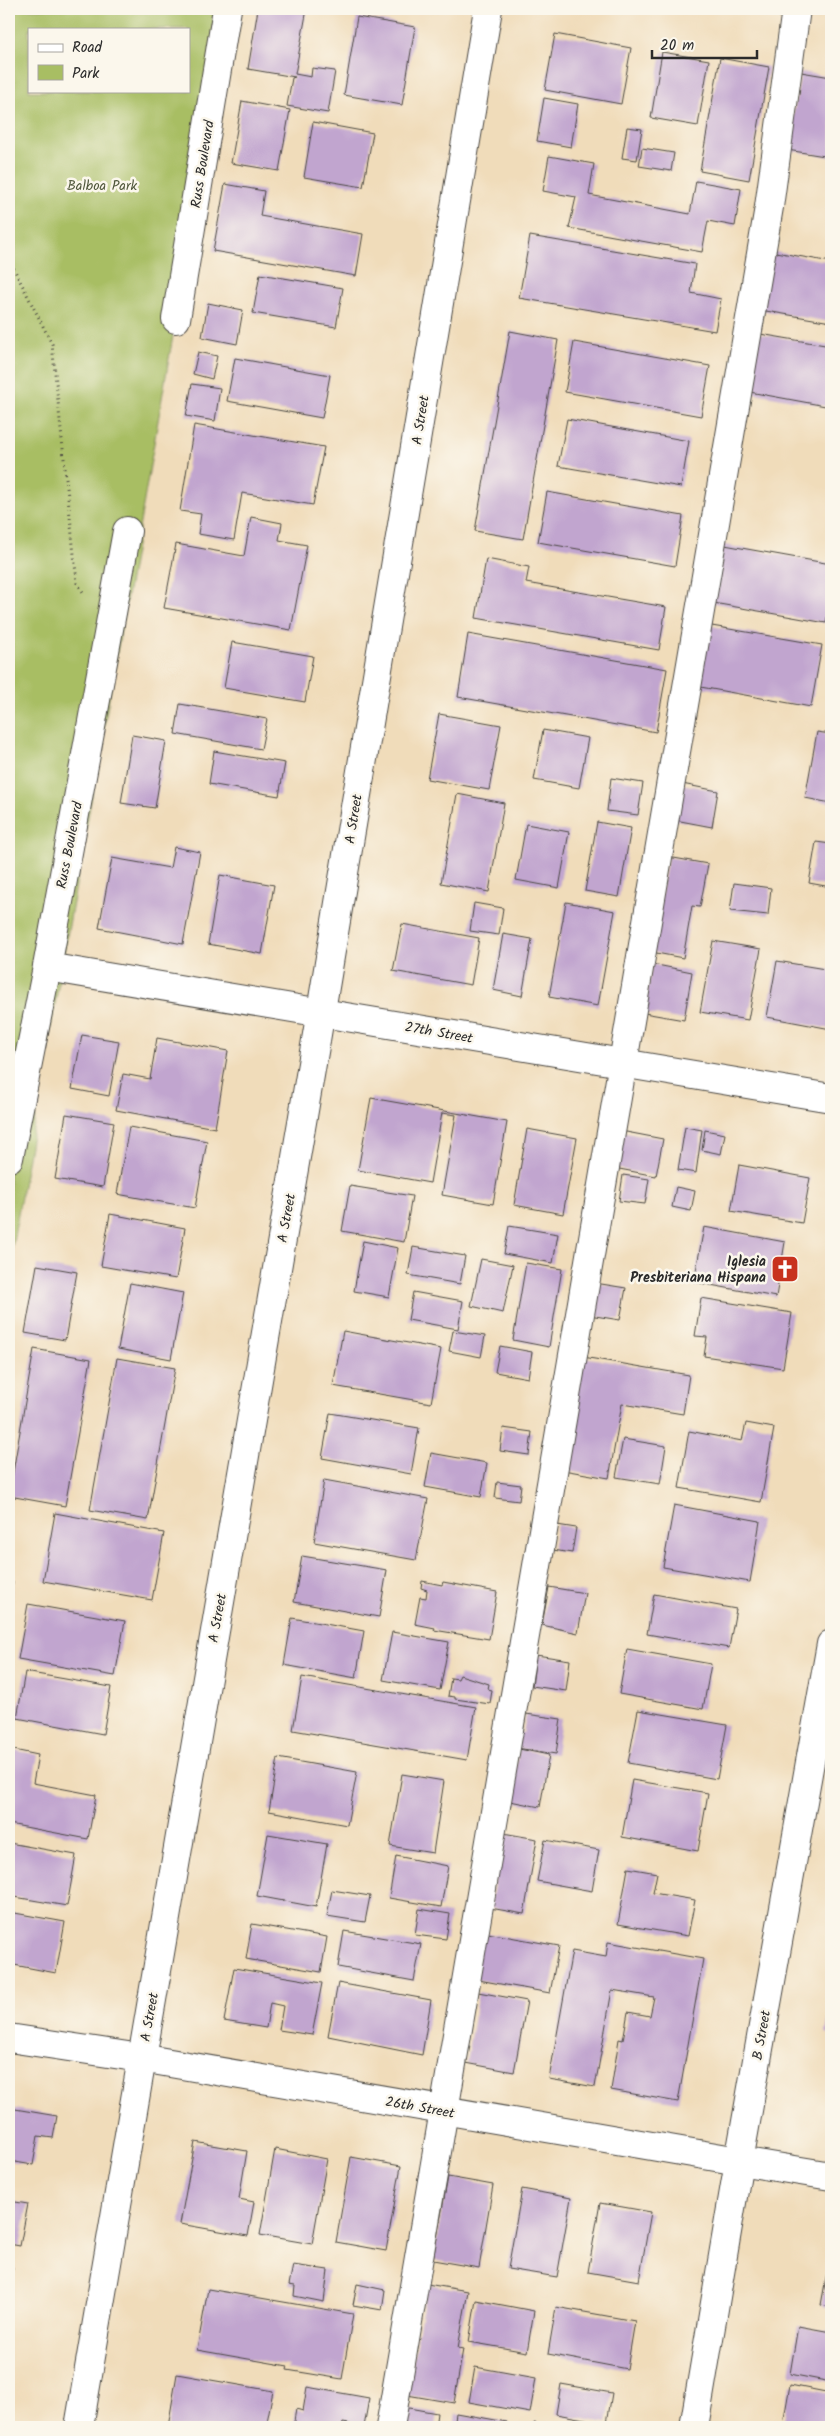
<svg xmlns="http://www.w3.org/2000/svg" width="840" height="2436" font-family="Kalam,sans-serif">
  <rect width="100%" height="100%" fill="#fbf7ec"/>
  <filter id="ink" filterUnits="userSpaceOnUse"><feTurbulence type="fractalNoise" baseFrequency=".02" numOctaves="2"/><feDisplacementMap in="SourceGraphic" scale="10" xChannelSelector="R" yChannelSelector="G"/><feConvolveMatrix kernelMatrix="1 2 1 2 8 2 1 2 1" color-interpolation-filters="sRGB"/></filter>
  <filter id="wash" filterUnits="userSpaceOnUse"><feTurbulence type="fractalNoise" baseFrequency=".0096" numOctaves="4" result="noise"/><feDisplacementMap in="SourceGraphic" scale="20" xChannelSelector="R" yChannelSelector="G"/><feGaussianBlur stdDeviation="1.12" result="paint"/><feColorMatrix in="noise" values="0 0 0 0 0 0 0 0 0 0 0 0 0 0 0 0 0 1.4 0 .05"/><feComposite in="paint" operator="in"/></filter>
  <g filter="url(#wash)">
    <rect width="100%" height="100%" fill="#f0dcba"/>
    <path fill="#a8be63" stroke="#6a7447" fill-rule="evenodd" d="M9 9H221L176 319 9 1265ZM29 29H189V91H29Z"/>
    <g id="blocks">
      <g fill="#c1a5cf">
        <path d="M258 9H307L295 74 311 77 312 68 335 71 328 113 287 106 292 78 295 77 248 69Z"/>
        <path d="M357 17 415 27 402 105 344 95Z"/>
        <path d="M555 34 631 48 621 104 545 90Z"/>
        <path d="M662 52 709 60 698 126 651 118Z"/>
        <path d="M720 58 769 67 749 180 700 171Z"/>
        <path d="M801 72 831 77V157L787 150Z"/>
        <path d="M544 98 578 104 571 147 537 141Z"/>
        <path d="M242 101 290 110 279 171 231 163Z"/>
        <path d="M313 122 373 133 363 187 304 177Z"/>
        <path d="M627 127 642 129 637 160 622 158Z"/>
        <path d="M642 148 674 153 671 171 639 166Z"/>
        <path d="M549 156 594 164 589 195 690 214 696 181 741 189 735 226 708 221 702 252 569 228 576 197 543 191Z"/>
        <path d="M225 184 264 191 260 216 363 234 356 276 213 251Z"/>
        <path d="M530 236 695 264 691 293 721 299 715 331 519 298Z"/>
        <path d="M770 251 831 262V322L760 310Z"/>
        <path d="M260 274 343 288 336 327 253 313Z"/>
        <path d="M208 303 243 310 237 344 202 337Z"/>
        <path d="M510 331 558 340 523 539 475 531Z"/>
        <path d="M754 333 831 346V407L744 391Z"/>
        <path d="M574 342 710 366 701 416 565 392Z"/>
        <path d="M198 352 217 356 212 379 193 374Z"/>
        <path d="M235 358 330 375 322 418 227 401Z"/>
        <path d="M192 384 220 388 215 421 186 416Z"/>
        <path d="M567 419 689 441 681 487 558 466Z"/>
        <path d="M194 425 324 447 313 505 242 493 234 540 198 534 201 514 180 511Z"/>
        <path d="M547 492 683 516 675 566 538 542Z"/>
        <path d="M251 517 282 523 279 540 307 545 291 630 164 608 176 544 244 556Z"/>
        <path d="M719 544 831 564V594L826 623 708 602Z"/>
        <path d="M486 559 529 567 526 583 666 607 659 650 476 618Z"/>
        <path d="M706 625 822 645 811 707 695 686Z"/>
        <path d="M468 634 667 669 656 732 458 697Z"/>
        <path d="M232 642 313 656 305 702 224 688Z"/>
        <path d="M180 704 267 719 261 749 175 734Z"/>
        <path d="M439 714 501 725 489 790 427 779Z"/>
        <path d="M543 730 588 738 579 788 534 780Z"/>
        <path d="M817 732 831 734V803L805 798Z"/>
        <path d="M132 735 166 741 155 808 121 803Z"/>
        <path d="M214 751 285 763 279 796 209 784Z"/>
        <path d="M611 778 643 783 638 815 607 811Z"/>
        <path d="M682 784 718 791 712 827 675 820Z"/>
        <path d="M457 794 504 803 489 892 441 883Z"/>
        <path d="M597 822 631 828 619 897 585 891Z"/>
        <path d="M526 824 569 832 559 888 516 880Z"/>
        <path d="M816 842 831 844V887L809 883Z"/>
        <path d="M174 847 200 852 183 944 99 928 112 858 170 868Z"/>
        <path d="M668 857 708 864 700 907 692 906 683 958 651 952Z"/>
        <path d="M220 875 274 885 262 954 208 944Z"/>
        <path d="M734 883 771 888 768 915 730 911Z"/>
        <path d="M566 902 615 911 598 1006 549 997Z"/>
        <path d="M474 903 503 908 499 935 470 931Z"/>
        <path d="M402 924 479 938 471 985 393 971Z"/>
        <path d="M503 934 532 939 522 996 493 990Z"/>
        <path d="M713 941 761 949 748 1020 700 1012Z"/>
        <path d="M777 961 831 970V1029L767 1017Z"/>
        <path d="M652 964 692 972 684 1020 644 1013Z"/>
        <path d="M82 1035 119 1041 109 1096 72 1089Z"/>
        <path d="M157 1038 228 1051 215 1128 116 1110 123 1074 150 1079Z"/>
        <path d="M371 1098 507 1122 493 1204 442 1195 456 1115 442 1113 430 1183 358 1170Z"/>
        <path d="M66 1114 114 1122 103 1187 55 1179Z"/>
        <path d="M129 1127 207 1141 195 1208 117 1194Z"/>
        <path d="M685 1127 702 1130 696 1173 678 1170Z"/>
        <path d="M527 1129 577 1138 563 1214 514 1205Z"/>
        <path d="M705 1130 725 1134 721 1154 702 1150Z"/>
        <path d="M621 1131 663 1139 656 1176 614 1168Z"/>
        <path d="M739 1165 810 1178 802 1223 731 1211Z"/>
        <path d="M623 1175 649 1179 645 1204 619 1201Z"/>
        <path d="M350 1186 412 1196 404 1242 342 1231Z"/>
        <path d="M676 1187 695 1191 691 1211 672 1207Z"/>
        <path d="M110 1214 185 1228 176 1279 101 1266Z"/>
        <path d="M509 1226 558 1234 553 1263 504 1254Z"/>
        <path d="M704 1227 785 1242 776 1297 694 1282Z"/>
        <path d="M363 1241 398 1248 389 1297 354 1291Z"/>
        <path d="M413 1247 465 1256 460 1284 408 1275Z"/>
        <path d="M481 1259 513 1265 503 1313 471 1306Z"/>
        <path d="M526 1263 562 1269 549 1347 513 1340Z"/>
        <path d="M37 1265 77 1272 65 1340 25 1333Z"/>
        <path d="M130 1283 183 1293 171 1359 118 1349Z"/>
        <path d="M595 1283 626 1288 620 1320 589 1315Z"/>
        <path d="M413 1292 463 1301 458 1329 408 1320Z"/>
        <path d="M701 1298 792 1313 783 1368 704 1356 707 1337 695 1336Z"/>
        <path d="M343 1331 441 1349 431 1403 333 1386Z"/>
        <path d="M453 1331 485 1336 481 1357 449 1351Z"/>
        <path d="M500 1346 532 1352 528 1378 495 1372Z"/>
        <path d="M34 1349 91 1359 65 1506 9 1496Z"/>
        <path d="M583 1357 689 1375 683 1414 622 1404 609 1478 563 1470Z"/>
        <path d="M117 1358 175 1368 148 1520 90 1510Z"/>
        <path d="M330 1413 419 1428 411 1474 322 1458Z"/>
        <path d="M746 1423 774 1428 761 1502 679 1488 689 1431 742 1441Z"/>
        <path d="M503 1428 532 1432 529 1455 500 1451Z"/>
        <path d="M623 1439 666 1446 660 1484 616 1477Z"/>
        <path d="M431 1453 487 1463 481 1497 425 1487Z"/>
        <path d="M324 1480 428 1499 416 1560 314 1542Z"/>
        <path d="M497 1482 521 1485 519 1501 495 1498Z"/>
        <path d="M674 1505 760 1521 750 1582 663 1567Z"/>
        <path d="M55 1513 164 1533 152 1600 43 1581Z"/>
        <path d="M557 1525 576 1528 572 1553 553 1550Z"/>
        <path d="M302 1556 387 1570 379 1617 294 1602Z"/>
        <path d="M9 1581 13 1582 10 1605 9 1604Z"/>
        <path d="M422 1581 442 1585 443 1582 497 1592 489 1639 434 1630 435 1628 415 1624 420 1597 426 1598 427 1590 421 1588Z"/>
        <path d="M549 1587 585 1593 578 1633 542 1625Z"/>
        <path d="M654 1594 736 1609 729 1648 647 1634Z"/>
        <path d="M28 1604 125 1621 115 1676 18 1659Z"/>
        <path d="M292 1618 364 1631 356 1678 284 1665Z"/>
        <path d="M392 1632 449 1642 440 1690 383 1680Z"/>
        <path d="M627 1649 711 1664 703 1709 619 1694Z"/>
        <path d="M536 1655 570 1660 566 1691 532 1686Z"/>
        <path d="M25 1672 111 1687 103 1734 17 1718Z"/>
        <path d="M460 1675 489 1684 488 1689 492 1690 490 1704 455 1699V1697L448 1696 451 1678 458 1679Z"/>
        <path d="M302 1677 476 1707 467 1760 293 1730Z"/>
        <path d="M638 1710 727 1725 717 1779 628 1763Z"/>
        <path d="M526 1714 561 1719 556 1754 516 1748 518 1732 523 1733Z"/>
        <path d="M9 1749 38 1755 33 1783 96 1795 88 1839 9 1824Z"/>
        <path d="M519 1749 549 1755 540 1807 510 1801Z"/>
        <path d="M278 1758 357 1772 347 1825 269 1811Z"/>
        <path d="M402 1774 444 1781 433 1853 390 1846Z"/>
        <path d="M632 1780 708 1793 698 1851 622 1837Z"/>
        <path d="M503 1833 537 1839 524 1914 490 1908Z"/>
        <path d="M268 1834 327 1844 316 1907 257 1896Z"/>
        <path d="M545 1840 599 1850 592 1891 537 1881Z"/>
        <path d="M9 1843 76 1855 67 1906 9 1896Z"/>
        <path d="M396 1856 448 1866 441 1907 389 1898Z"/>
        <path d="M628 1868 657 1873 653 1893 695 1900 688 1936 618 1924Z"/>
        <path d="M332 1890 370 1896 365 1922 327 1916Z"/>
        <path d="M419 1909 450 1914 446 1939 415 1935Z"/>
        <path d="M9 1912 65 1922 56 1973 9 1964Z"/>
        <path d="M252 1924 327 1937 321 1972 246 1959Z"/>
        <path d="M344 1931 421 1944 414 1981 338 1967Z"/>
        <path d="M482 1932 559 1946 550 1993 473 1979Z"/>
        <path d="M608 1942 703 1959 678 2102 611 2090 619 2039 623 2040 628 2012 650 2016 654 1997 612 1990 595 2087 549 2079 572 1951 606 1957Z"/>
        <path d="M234 1968 322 1983 312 2035 279 2030 283 2006 270 2003 266 2028 224 2021Z"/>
        <path d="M338 1983 431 2000 422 2055 328 2036Z"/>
        <path d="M478 1992 527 2001 514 2072 466 2063Z"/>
        <path d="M830 2011H831V2034L826 2033Z"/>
        <path d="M9 2108 57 2116 53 2138 38 2136 33 2165 9 2161Z"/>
        <path d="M195 2142 247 2151 239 2199 254 2202 248 2236 180 2224Z"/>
        <path d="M275 2149 327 2159 312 2244 260 2235Z"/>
        <path d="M351 2157 401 2166 386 2251 336 2242Z"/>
        <path d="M448 2177 493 2185 479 2268 433 2260Z"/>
        <path d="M522 2189 571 2198 557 2277 508 2269Z"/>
        <path d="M9 2201 28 2204 20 2246 9 2244Z"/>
        <path d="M600 2203 651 2212 639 2281 588 2272Z"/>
        <path d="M829 2261H831V2307L821 2305Z"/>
        <path d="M293 2265 328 2270 324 2302 294 2296 295 2286 289 2285Z"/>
        <path d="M9 2268H13L10 2285 9 2284Z"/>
        <path d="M357 2284 385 2290 382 2310 353 2305Z"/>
        <path d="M427 2284 468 2291 458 2348 463 2349 454 2403 407 2395Z"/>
        <path d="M208 2289 353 2314 342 2379 287 2370 288 2366 197 2350Z"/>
        <path d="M476 2300 534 2311 527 2352 469 2342Z"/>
        <path d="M556 2307 635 2321 627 2369 548 2354Z"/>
        <path d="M798 2326 831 2332V2382L790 2374Z"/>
        <path d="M475 2367 536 2378 530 2413 469 2402Z"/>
        <path d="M177 2374 273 2391 266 2427H168Z"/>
        <path d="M561 2384 612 2393 607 2423 556 2414Z"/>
        <path d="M790 2385 831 2393V2427H800L783 2424Z"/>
        <path d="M307 2387 369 2398 364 2427 343 2423 342 2427H293L296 2409 303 2411Z"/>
        <path d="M403 2407 437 2413 435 2427H400Z"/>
        <path d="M456 2413 507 2422 506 2427H454Z"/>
        <path d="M534 2423 550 2426V2427H534Z"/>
      </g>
    </g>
  </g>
  <g filter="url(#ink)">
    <use href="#blocks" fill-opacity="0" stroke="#494640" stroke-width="1"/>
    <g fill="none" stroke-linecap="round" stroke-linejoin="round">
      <defs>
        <g id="minor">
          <path d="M176 319 227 9"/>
          <path d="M47 967 831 1098"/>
          <path d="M9 1158 47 967 127 531"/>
          <path d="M739 2161 831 2176"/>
          <path d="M79 2427 321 1011 488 9"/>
          <path d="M390 2427 769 207 796 9"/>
        </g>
        <g id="major">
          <path d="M9 2038 141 2058 739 2161"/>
          <path d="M694 2427 739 2161 831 1644"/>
        </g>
      </defs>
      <use href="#minor" stroke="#494640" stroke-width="30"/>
      <use href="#major" stroke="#494640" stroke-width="30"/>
      <path stroke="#494640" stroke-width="3" stroke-dasharray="1 4" stroke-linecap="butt" d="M9 259 52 344 77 583 83 592"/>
      <use href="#minor" stroke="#fff" stroke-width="28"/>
      <use href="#major" stroke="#fff" stroke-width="28"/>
    </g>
  </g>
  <defs>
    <symbol id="church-square" viewBox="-11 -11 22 22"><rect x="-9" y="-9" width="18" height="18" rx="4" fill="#c8321e" stroke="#fbf7ec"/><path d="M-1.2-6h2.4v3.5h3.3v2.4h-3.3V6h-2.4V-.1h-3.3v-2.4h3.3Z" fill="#fff"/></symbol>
  </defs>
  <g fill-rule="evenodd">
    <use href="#church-square" x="769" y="1253" width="32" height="32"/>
  </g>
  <g text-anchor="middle" stroke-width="5" stroke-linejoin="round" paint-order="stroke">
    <g font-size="14" fill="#2b2b2b" stroke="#fbf7ec">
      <text transform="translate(202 164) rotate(-81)" y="5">Russ Boulevard</text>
      <text transform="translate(420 420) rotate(-81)" y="5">A Street</text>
      <text transform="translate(353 819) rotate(-81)" y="5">A Street</text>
      <text transform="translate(69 845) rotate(-79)" y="5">Russ Boulevard</text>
      <text transform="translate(439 1032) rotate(10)" y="5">27th Street</text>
      <text transform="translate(286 1218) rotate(-80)" y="5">A Street</text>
      <text transform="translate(217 1618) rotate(-80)" y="5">A Street</text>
      <text transform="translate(149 2017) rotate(-80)" y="5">A Street</text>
      <text transform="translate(761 2035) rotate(-80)" y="5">B Street</text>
      <text transform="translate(420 2107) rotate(10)" y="5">26th Street</text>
    </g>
    <g font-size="14" fill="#50573c" stroke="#fbf7ec">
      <text x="102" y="190">Balboa Park</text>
    </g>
    <g font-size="14" font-weight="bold" fill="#2b2b2b" stroke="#fbf7ec" text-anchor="end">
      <text x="766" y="1266">Iglesia<tspan x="766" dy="16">Presbiteriana Hispana</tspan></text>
    </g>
  </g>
  <rect width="840" height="2436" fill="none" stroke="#fbf7ec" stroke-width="30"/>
  <rect x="28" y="28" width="162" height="65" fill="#fbf7ec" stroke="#a8a59f"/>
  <rect x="38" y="44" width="25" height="8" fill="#ffffff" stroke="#a8a59f"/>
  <text x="72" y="52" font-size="15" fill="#2b2b2b">Road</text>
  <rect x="38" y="65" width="25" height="15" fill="#a8be63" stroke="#a8a59f"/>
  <text x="72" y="78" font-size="15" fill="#2b2b2b">Park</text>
  <path d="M652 50v8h105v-8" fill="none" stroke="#2b2b2b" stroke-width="2.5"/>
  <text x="660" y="50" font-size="15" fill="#2b2b2b" stroke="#fbf7ec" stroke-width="4" paint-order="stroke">20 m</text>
</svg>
